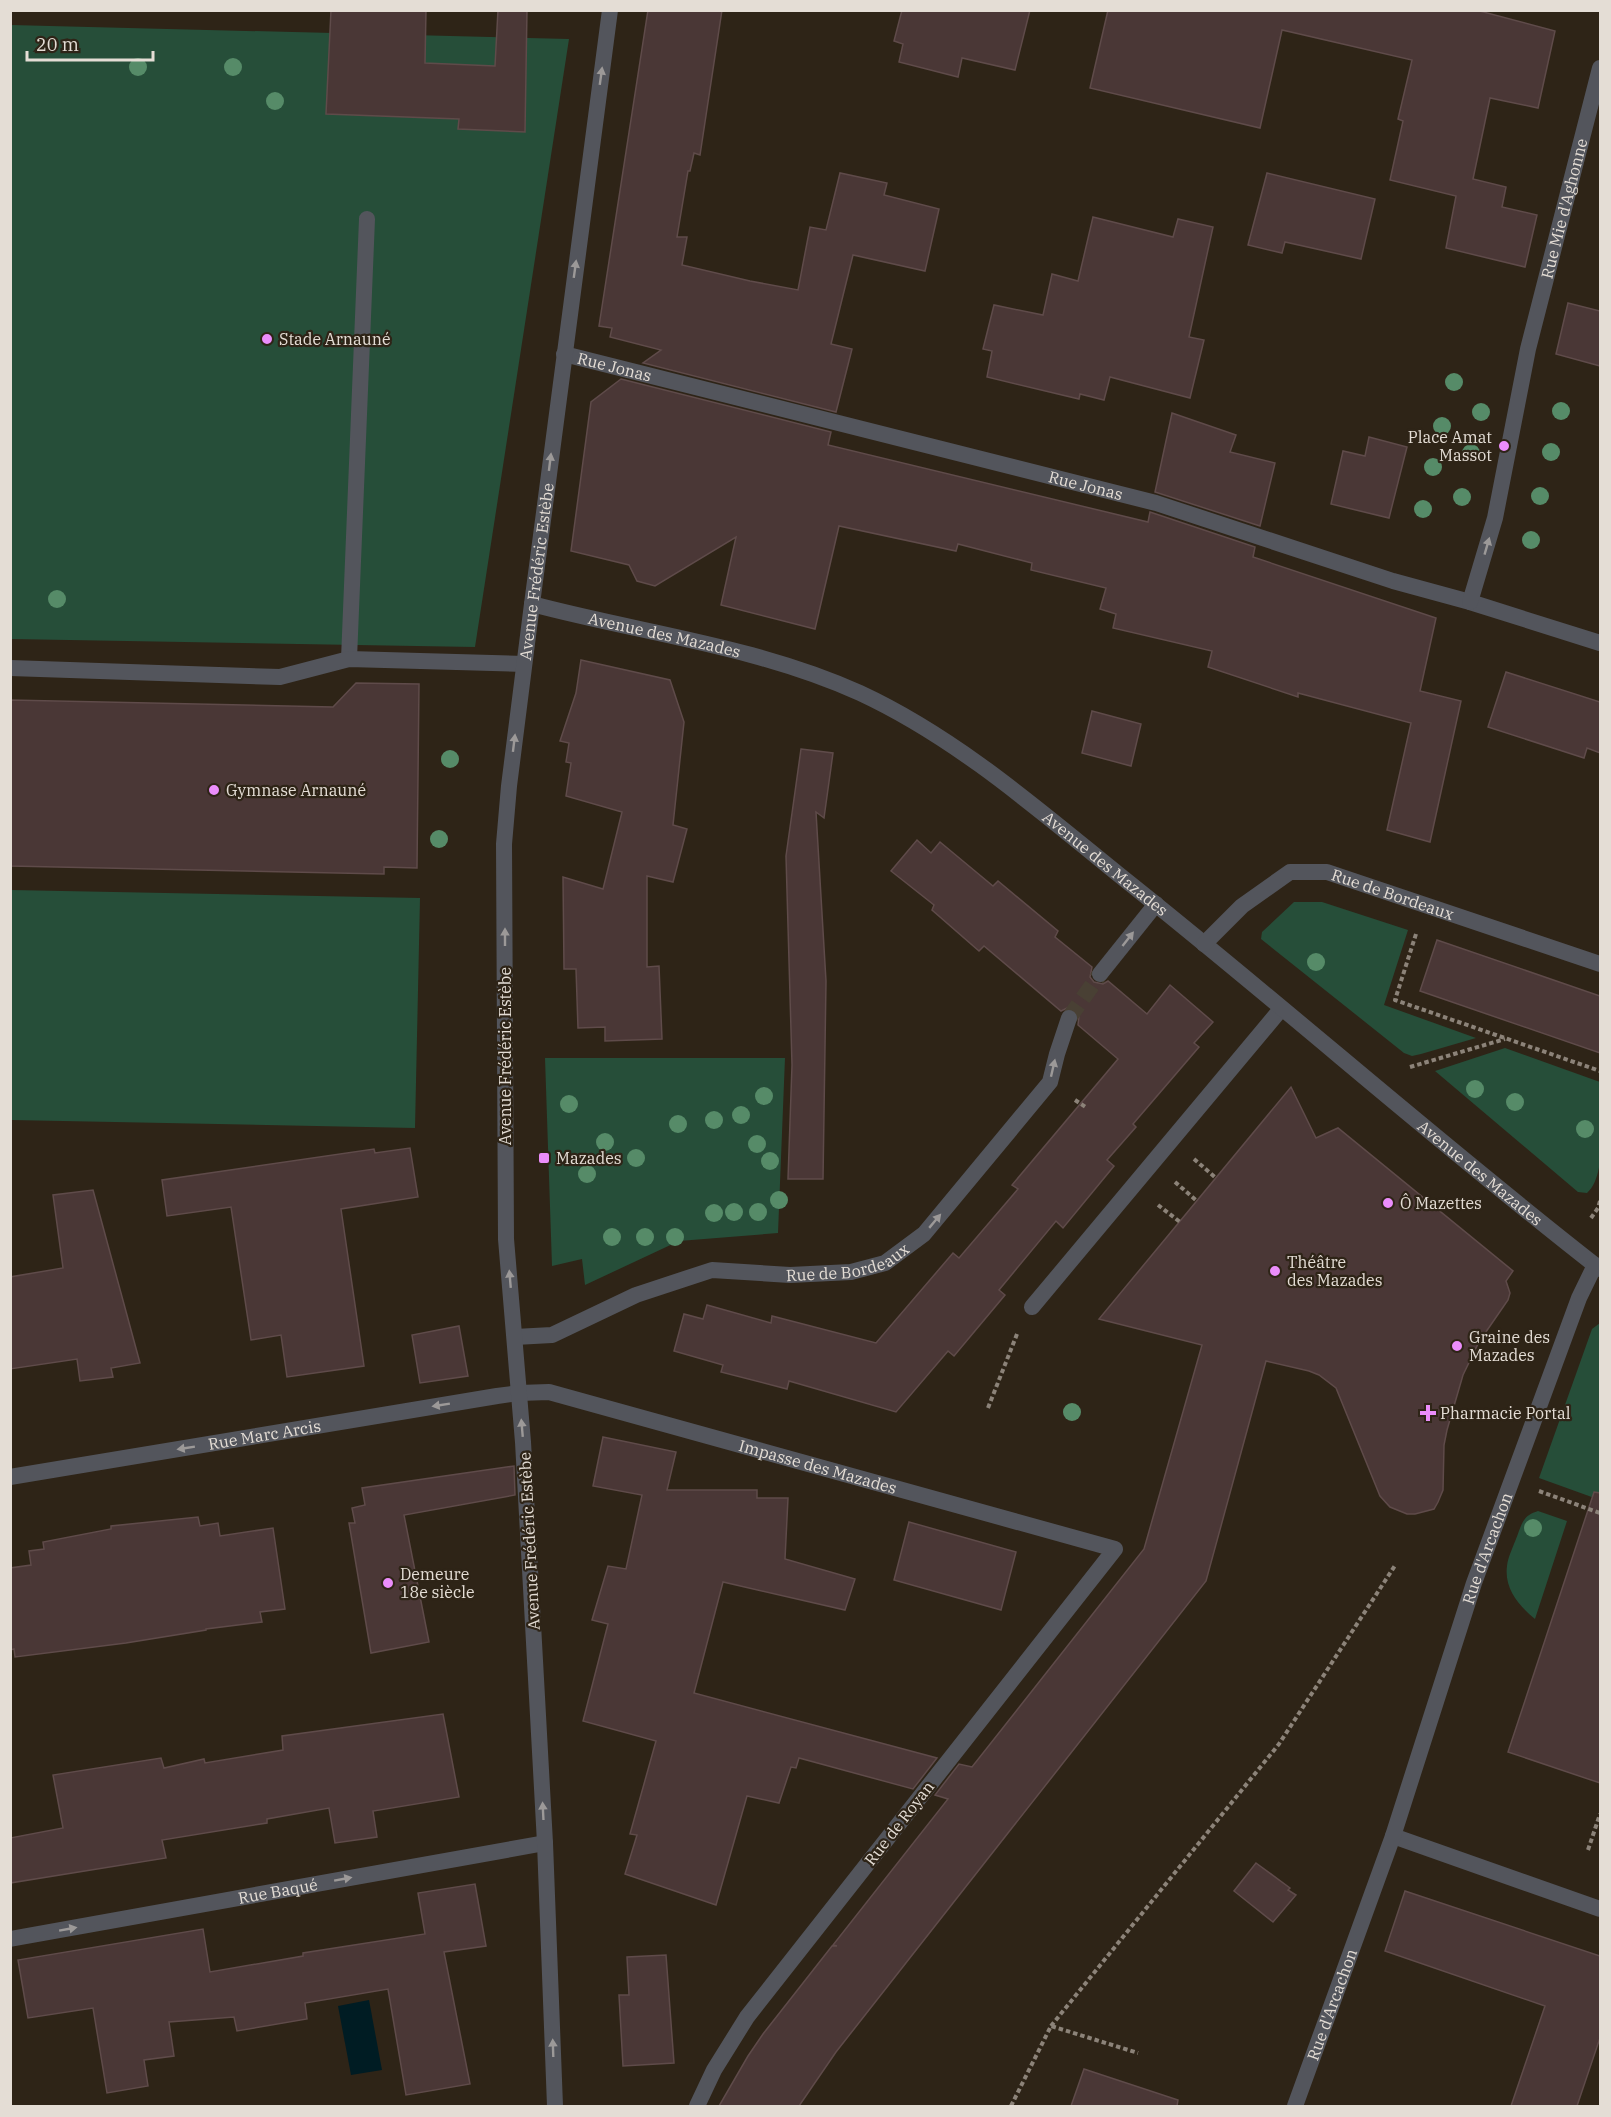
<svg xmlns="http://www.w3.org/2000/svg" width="1611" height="2117" font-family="'IBM Plex Serif',serif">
  <rect width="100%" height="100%" fill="#2e2417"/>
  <g fill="#264e39">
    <path d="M11 25 569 39 475 647 11 639Z"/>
    <path d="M11 890 420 898 415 1128 11 1120Z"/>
    <path d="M1294 902H1322L1408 930 1384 1005 1476 1038 1421 1054 1412 1056 1404 1053 1261 939 1262 932Z"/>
    <path d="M1505 1048 1600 1082C1601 1109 1608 1176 1587 1193L1578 1192 1435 1071Z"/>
    <path d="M545 1058H785L778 1233 679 1241 585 1285 582 1259 552 1266Z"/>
    <path d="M1600 1323V1500L1539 1478 1592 1329Z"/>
    <path d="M1538 1511 1567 1521 1535 1619C1519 1606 1504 1589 1507 1566 1508 1557 1513 1547 1516 1539 1522 1524 1522 1516 1538 1511Z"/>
  </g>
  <path fill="#001c23" d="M369 2000 382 2070 351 2075 338 2006Z"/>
  <g fill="#4a3736" stroke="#5f4b4a" stroke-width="1.5">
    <path d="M331 10H426L425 63 495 66 498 10H527L525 132 458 129 459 119 326 114Z"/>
    <path d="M648 10H722L700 155 694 153 690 171H688L677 237H687L682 265 750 281 798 290 810 227 826 230 840 173 887 183 884 195 939 209 925 271 853 255 831 344 852 349 836 412 643 363 661 350 610 337 612 328 599 326Z"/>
    <path d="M902 10H1030L1015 70 962 58 958 77 899 62 903 44 894 41Z"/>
    <path d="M1108 10H1476L1555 31 1538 108 1490 98 1473 179 1506 187 1502 207 1537 215 1525 267 1446 248 1456 196 1390 180 1403 121 1398 119 1412 60 1282 30 1260 128 1090 88Z"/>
    <path d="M1267 173 1375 199 1361 259 1285 242 1282 253 1248 245Z"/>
    <path d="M1093 217 1173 237 1178 219 1213 227 1189 337 1204 340 1190 398 1110 377 1104 400 1080 394 1079 399 987 377 992 351 983 349 994 305 1043 315 1052 274 1078 281Z"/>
    <path d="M1568 303 1600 311V366L1556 354Z"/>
    <path d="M621 379 831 432 828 445 1148 522 1150 512 1255 547 1253 557 1436 618 1420 691 1461 701 1430 842 1387 830 1411 723 1298 693V697L1208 667 1212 651 1113 628 1116 614 1100 609 1106 588 1031 570 1032 563 958 544 956 551 839 526 815 629 721 605 736 537 655 586 637 581 629 565 571 551 591 402Z"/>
    <path d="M1172 413 1236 435 1230 452 1275 463 1260 526 1155 492Z"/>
    <path d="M1369 437 1407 447 1389 518 1331 504 1343 451 1365 456Z"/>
    <path d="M581 660 670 680 684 722 673 825 687 829 673 882 647 876V967L659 966 662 1039 605 1041V1027L578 1028 576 969H564L563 877 603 889 622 812 566 796 571 763 566 762 569 743 560 741 576 693Z"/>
    <path d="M1506 672 1600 702V753L1587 748 1584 758 1488 727Z"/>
    <path d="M356 683 419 684 417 868 384 867V874L10 866V700L333 707Z"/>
    <path d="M1092 711 1141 724 1131 766 1082 753Z"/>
    <path d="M801 749 833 753 824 818 816 812 826 981 823 1179H788L792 1065 786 856Z"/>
    <path d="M917 840 931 853 940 842 993 886 998 881 1058 931 1055 937 1092 967 1090 977 1094 982 1103 984 1108 981 1147 1014 1170 985 1213 1022 1194 1043 1199 1047 1133 1124 1136 1127 1107 1160 1114 1166 1063 1228 1056 1221 999 1290 1005 1295 954 1356 948 1351 896 1412 789 1381 787 1389 721 1372 723 1365 674 1351 684 1314 703 1319 707 1305 771 1323 772 1316 876 1343 953 1253 959 1258 1018 1189 1012 1185 1118 1059 1078 1025 1079 1016 1076 1011 1067 1008 1061 1011 984 946 979 951 932 910 934 905 891 871Z"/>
    <path d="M1437 940 1600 996V1053L1420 991Z"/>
    <path d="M1291 1087 1316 1138 1338 1128 1513 1271 1506 1281 1510 1293 1508 1300 1479 1342 1463 1375 1447 1430 1444 1445 1443 1490 1438 1502 1434 1509 1415 1514H1407L1390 1507 1380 1496 1336 1388 1319 1375 1309 1371 1266 1361 1206 1581 836 2052 799 2106H719L748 2056 763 2034 832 1946H837L833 1945 948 1799 935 1795 959 1764 972 1767 1144 1549 1202 1345 1099 1319Z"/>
    <path d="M410 1148 418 1197 341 1209 364 1366 287 1377 281 1335 251 1340 231 1207 167 1216 162 1180 374 1149 375 1153Z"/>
    <path d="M93 1190 140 1363 111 1368 113 1377 80 1381 77 1359 10 1369V1277L63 1268 53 1195Z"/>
    <path d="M459 1326 468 1376 420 1383 412 1335Z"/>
    <path d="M603 1437 676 1452 667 1490H757V1498H788L785 1559 855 1579 845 1610 723 1582 694 1693 937 1758 913 1789 799 1758 796 1768 791 1767 779 1803 747 1796 716 1905 625 1874 637 1835 630 1834 656 1741 583 1721 608 1624 592 1620 608 1566 626 1569 642 1495 593 1486Z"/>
    <path d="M514 1466 515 1495 404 1515 429 1642 371 1653 349 1523H355L352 1508 365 1505 362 1488Z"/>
    <path d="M1594 1492 1600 1493V1783L1508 1752Z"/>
    <path d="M198 1517 200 1526 218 1523 220 1536 273 1528 285 1609 260 1612 262 1622 206 1629V1630L126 1643 15 1657 14 1649 10 1650V1568L31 1565 29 1551 44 1549 43 1542 111 1529V1526Z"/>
    <path d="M909 1522 1016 1552 1001 1610 894 1580Z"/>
    <path d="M443 1714 459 1797 373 1811 377 1837 335 1843 329 1808 267 1819V1823L162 1840 166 1858 10 1883V1838L63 1828 53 1775 161 1758 164 1768 204 1759 205 1763 283 1750 282 1736Z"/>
    <path d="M1256 1863 1290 1888 1288 1890 1296 1895 1273 1922 1234 1891Z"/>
    <path d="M475 1884 486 1946 444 1952 470 2084 406 2095 388 1989 305 2003 307 2019 237 2031 234 2017 169 2022 174 2056 144 2060 148 2086 107 2093 93 2008 28 2018 18 1960 203 1929 210 1972 303 1956V1953L425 1934 418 1893Z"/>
    <path d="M1405 1891 1600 1956V2038L1577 2106H1511L1545 2006 1385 1951Z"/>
    <path d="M666 1955 674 2063 623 2066 619 1995H629L627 1957Z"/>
    <path d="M1084 2069 1178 2100 1177 2106H1071Z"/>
  </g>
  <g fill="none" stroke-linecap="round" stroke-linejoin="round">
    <path stroke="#494034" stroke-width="16" stroke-dasharray="16 8" stroke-linecap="butt" d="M1069 1018 1100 974"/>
    <g stroke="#8c8379" stroke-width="4" stroke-dasharray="4.5 3" stroke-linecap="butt">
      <path d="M1416 934 1395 1000 1600 1071"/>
      <path d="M1410 1067 1505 1039"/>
      <path d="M1075 1100 1087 1108"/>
      <path d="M1194 1159 1216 1178"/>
      <path d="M1175 1182 1197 1201"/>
      <path d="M1158 1205 1180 1222"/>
      <path d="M1591 1218 1598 1208 1600 1201"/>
      <path d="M988 1408 1017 1334"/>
      <path d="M1539 1491 1600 1513"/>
      <path d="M1588 1850 1600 1814"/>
      <path d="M1051 2026 1279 1744 1396 1564"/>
      <path d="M1011 2106 1051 2026 1138 2053"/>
    </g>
    <g stroke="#53555c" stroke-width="16">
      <path d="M349 659 367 219"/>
      <path d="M10 668 280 677 349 659 524 664"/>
    </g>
    <path stroke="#53555c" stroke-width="16" d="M1032 1307 1281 1009"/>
    <g stroke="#53555c" stroke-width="16">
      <path id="s1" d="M564 354 1156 503 1393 581 1470 602 1600 643"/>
      <path id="s2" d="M1470 602 1495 518 1528 349 1600 68"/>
      <path id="s3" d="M532 604C641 633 756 646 860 693 957 738 1040 811 1123 878 1284 1006 1438 1143 1600 1269"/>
      <path id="s4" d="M1204 944 1242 906 1290 872H1327L1600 964"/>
      <path d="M1100 974 1156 904"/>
      <path id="s5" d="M515 1337 552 1335 636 1295 712 1270 790 1275 851 1272 885 1263 924 1234 1050 1082 1057 1054 1069 1018"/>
      <path id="s6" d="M10 1477 497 1396 519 1393 549 1392 1115 1549 747 2017 714 2070 697 2106"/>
      <path d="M1393 1836 1600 1909"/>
      <path id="s7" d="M10 1939 545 1843"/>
      <path id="s8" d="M555 2106 545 1843 523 1442 506 1239 504 844 509 786 532 604 610 10"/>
      <path id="s9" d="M1295 2106 1393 1836 1474 1583 1579 1298 1595 1265"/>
    </g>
  </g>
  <g fill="#568b68">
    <circle cx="138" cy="67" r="9"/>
    <circle cx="233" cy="67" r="9"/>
    <circle cx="275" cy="101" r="9"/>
    <circle cx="1454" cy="382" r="9"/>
    <circle cx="1561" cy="411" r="9"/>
    <circle cx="1481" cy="412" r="9"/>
    <circle cx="1442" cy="426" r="9"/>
    <circle cx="1551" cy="452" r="9"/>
    <circle cx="1471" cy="453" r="9"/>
    <circle cx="1433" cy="467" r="9"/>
    <circle cx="1540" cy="496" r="9"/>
    <circle cx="1462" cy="497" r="9"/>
    <circle cx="1423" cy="509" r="9"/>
    <circle cx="1531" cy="540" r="9"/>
    <circle cx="57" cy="599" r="9"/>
    <circle cx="450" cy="759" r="9"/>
    <circle cx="439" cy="839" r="9"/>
    <circle cx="1316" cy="962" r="9"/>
    <circle cx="1475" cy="1089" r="9"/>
    <circle cx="764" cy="1096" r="9"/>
    <circle cx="1515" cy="1102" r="9"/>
    <circle cx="569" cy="1104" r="9"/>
    <circle cx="741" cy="1115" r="9"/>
    <circle cx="714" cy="1120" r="9"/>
    <circle cx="678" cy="1124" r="9"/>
    <circle cx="1585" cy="1129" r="9"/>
    <circle cx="605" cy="1142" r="9"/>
    <circle cx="757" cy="1144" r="9"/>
    <circle cx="636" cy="1158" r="9"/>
    <circle cx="770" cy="1161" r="9"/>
    <circle cx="587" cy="1174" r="9"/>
    <circle cx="779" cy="1200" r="9"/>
    <circle cx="734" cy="1212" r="9"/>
    <circle cx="758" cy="1212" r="9"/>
    <circle cx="714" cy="1213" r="9"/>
    <circle cx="612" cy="1237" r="9"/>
    <circle cx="645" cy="1237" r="9"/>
    <circle cx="675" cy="1237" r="9"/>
    <circle cx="1072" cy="1412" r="9"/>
    <circle cx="1533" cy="1528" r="9"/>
  </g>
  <defs><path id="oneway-solid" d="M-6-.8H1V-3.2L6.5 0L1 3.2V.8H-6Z" transform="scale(1.5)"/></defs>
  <g fill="#9c9998">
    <use href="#oneway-solid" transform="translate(601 76) rotate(-82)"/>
    <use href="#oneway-solid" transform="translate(575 269) rotate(-82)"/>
    <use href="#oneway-solid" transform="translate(550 462) rotate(-83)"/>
    <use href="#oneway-solid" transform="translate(1487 546) rotate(-74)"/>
    <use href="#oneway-solid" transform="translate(514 743) rotate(-83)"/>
    <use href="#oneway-solid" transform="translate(505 937) rotate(-90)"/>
    <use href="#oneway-solid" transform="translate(1128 939) rotate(-52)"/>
    <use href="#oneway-solid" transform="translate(1053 1068) rotate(-77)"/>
    <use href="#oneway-solid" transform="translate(935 1221) rotate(-50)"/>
    <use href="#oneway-solid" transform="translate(510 1279) rotate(-95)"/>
    <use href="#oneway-solid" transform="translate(441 1405) rotate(171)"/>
    <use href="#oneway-solid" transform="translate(522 1428) rotate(-95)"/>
    <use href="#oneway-solid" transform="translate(186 1448) rotate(171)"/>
    <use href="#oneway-solid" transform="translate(543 1811) rotate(-93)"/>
    <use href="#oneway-solid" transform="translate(343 1879) rotate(-10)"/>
    <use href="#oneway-solid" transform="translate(68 1929) rotate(-10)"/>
    <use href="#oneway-solid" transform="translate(553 2048) rotate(-92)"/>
  </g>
  <g fill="#eb8dfb" stroke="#2e2417" stroke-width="2">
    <circle cx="267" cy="339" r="6"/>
    <circle cx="1504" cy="446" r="6"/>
    <circle cx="214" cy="790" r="6"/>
    <rect x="538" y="1152" width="12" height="12" rx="3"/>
    <circle cx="1388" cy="1203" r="6"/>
    <circle cx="1275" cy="1271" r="6"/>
    <circle cx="1457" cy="1346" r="6"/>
    <path d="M1425 1404h6v6h6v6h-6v6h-6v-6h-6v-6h6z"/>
    <circle cx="388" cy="1583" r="6"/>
  </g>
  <g text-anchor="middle" stroke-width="4.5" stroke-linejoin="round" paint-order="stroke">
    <g font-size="16" fill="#e4ddd5" stroke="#2e2417">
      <text dy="6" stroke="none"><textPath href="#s2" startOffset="405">Rue Mie d'Aghonne</textPath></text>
      <text dy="6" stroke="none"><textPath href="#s1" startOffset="52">Rue Jonas</textPath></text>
      <text dy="6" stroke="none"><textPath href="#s1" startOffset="538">Rue Jonas</textPath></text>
      <text dy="6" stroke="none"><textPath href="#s8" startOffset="1538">Avenue Frédéric Estèbe</textPath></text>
      <text dy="6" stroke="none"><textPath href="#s3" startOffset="136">Avenue des Mazades</textPath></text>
      <text dy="6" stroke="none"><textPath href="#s3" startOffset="640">Avenue des Mazades</textPath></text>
      <text dy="6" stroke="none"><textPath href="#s4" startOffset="219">Rue de Bordeaux</textPath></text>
      <text transform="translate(505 1056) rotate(-90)" y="6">Avenue Frédéric Estèbe</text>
      <text dy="6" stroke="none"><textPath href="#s3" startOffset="1126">Avenue des Mazades</textPath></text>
      <text dy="6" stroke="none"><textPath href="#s5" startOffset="348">Rue de Bordeaux</textPath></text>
      <text dy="6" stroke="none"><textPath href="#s6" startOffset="258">Rue Marc Arcis</textPath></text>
      <text dy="6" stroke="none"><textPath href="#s6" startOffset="825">Impasse des Mazades</textPath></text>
      <text transform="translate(529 1541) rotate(-93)" y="6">Avenue Frédéric Estèbe</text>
      <text dy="6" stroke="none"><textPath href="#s9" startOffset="590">Rue d'Arcachon</textPath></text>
      <text transform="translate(899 1823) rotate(-52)" y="6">Rue de Royan</text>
      <text dy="6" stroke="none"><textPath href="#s7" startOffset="272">Rue Baqué</textPath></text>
      <text dy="6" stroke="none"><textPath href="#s9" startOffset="108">Rue d'Arcachon</textPath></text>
    </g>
    <g font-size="16" fill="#e4ddd5" stroke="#2e2417" text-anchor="start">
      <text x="279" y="345">Stade Arnauné</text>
      <text x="1492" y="443" text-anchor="end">Place Amat<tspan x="1492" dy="18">Massot</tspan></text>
      <text x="226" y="796">Gymnase Arnauné</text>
      <text x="556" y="1164">Mazades</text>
      <text x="1400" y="1209">Ô Mazettes</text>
      <text x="1287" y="1268">Théâtre<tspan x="1287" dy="18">des Mazades</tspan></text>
      <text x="1469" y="1343">Graine des<tspan x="1469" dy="18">Mazades</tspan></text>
      <text x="1440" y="1419">Pharmacie Portal</text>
      <text x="400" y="1580">Demeure<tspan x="400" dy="18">18e siècle</tspan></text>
    </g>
  </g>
  <rect width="1611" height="2117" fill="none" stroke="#e4ddd5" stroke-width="24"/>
  <path d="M27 51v9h126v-9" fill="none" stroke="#e4ddd5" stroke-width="3"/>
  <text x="36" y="51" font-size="18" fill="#e4ddd5" stroke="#2e2417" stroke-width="4.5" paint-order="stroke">20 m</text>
</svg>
